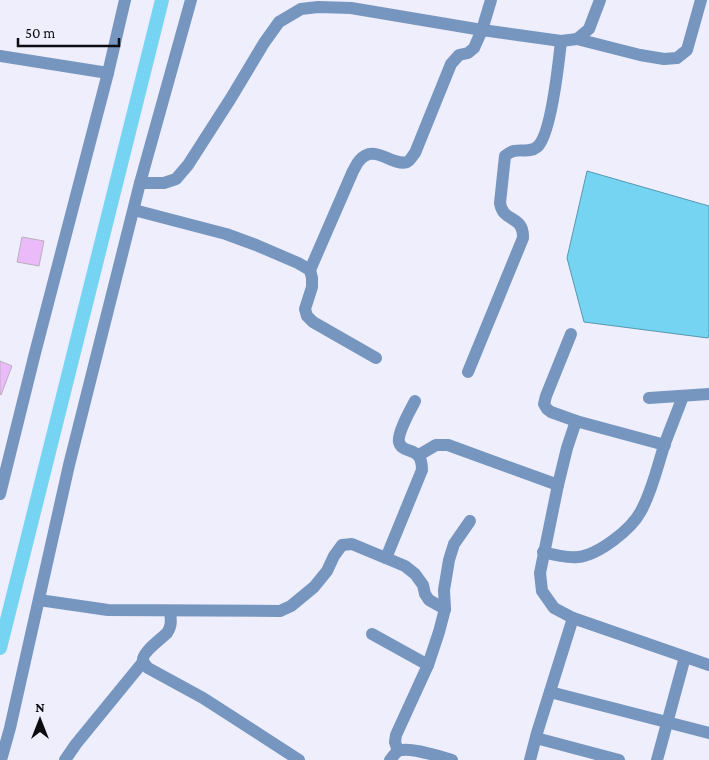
<svg xmlns="http://www.w3.org/2000/svg" width="709" height="760" font-family="'Crimson Pro',serif">
  <rect width="100%" height="100%" fill="#eeeefc"/>
  <path fill="#76d4f3" stroke="#5698af" d="M587 171 709 206V334L708 338 584 322 567 258Z"/>
  <g fill="none" stroke-linecap="round" stroke-linejoin="round">
    <path stroke="#76d4f3" stroke-width="14" d="M0 648 162 0"/>
  </g>
  <g fill="#ebbaf8" stroke="#baafbd">
    <path d="M22 237 44 241 39 266 17 262Z"/>
    <path d="M0 361 12 366 1 395 0 394Z"/>
  </g>
  <g fill="none" stroke-linecap="round" stroke-linejoin="round">
    <g stroke="#7696c0" stroke-width="12">
      <path d="M577 39 640 55 664 59 677 58 687 50 701 0"/>
      <path d="M0 56 108 73"/>
      <path d="M140 183H164L176 179 188 165 231 98 264 43 279 22 301 9 318 7 351 8 482 30 561 41 577 39 589 29 600 0"/>
      <path d="M134 210 226 234 256 245 298 263 310 270 312 278V287L305 309 307 316 313 322 376 358"/>
      <path d="M310 270 353 171C355 168 357 163 359 161 374 142 392 167 407 162 411 160 412 156 415 153L451 64 459 55 468 53 474 48 482 30 491 0"/>
      <path d="M571 334 546 396 544 404 547 409 551 412 576 421 665 445"/>
      <path d="M468 372 523 238C524 215 503 223 500 203L505 156C517 145 527 155 537 147 551 136 559 60 561 41"/>
      <path d="M649 398 709 394"/>
      <path d="M576 421 567 448 558 485 540 573 542 591 554 608 573 618 709 665"/>
      <path d="M419 455 436 445H448L558 485"/>
      <path d="M543 552C554 555 566 558 578 557 598 555 631 530 641 511 652 491 657 468 664 446 670 429 677 413 683 396"/>
      <path d="M386 558 422 470C422 444 403 456 399 442 397 433 411 409 415 401"/>
      <path d="M39 600 108 610 280 611 291 606 314 587 327 571 334 556 342 545 352 544 405 566 415 574 423 585 425 594 429 600 445 609"/>
      <path d="M170 611C171 620 172 626 167 633 162 638 141 653 143 661 144 663 146 666 148 668L203 698 299 760"/>
      <path d="M372 634 428 665"/>
      <path d="M550 692 709 733"/>
      <path d="M536 738 619 760"/>
      <path d="M398 751 395 742 396 735 428 665 439 632 445 609 444 590 449 560 454 544 470 521"/>
      <path d="M65 760 76 744 143 662"/>
      <path d="M390 760C392 758 395 753 398 751 408 746 441 757 452 760"/>
      <path d="M530 760 537 733 573 618"/>
      <path d="M657 760 685 657"/>
    </g>
    <g stroke="#7696c0" stroke-width="12">
      <path d="M0 494 35 353 108 73 125 0"/>
      <path d="M1 760 10 728 69 465 140 183 191 0"/>
    </g>
  </g>
  <g transform="translate(40 720)" stroke="#eeeefc" stroke-width="4" paint-order="stroke">
  <path d="M0-4L9 19L0 12L-9 19Z" fill="#0c0c11"/>
  <text y="-8" font-size="14" font-weight="bold" text-anchor="middle" fill="#0c0c11">N</text>
  </g>
  <path d="M18 38v8h101v-8" fill="none" stroke="#0c0c11" stroke-width="2.5"/>
  <text x="25" y="38" font-size="15" fill="#0c0c11" stroke="#eeeefc" stroke-width="4" paint-order="stroke">50 m</text>
</svg>
